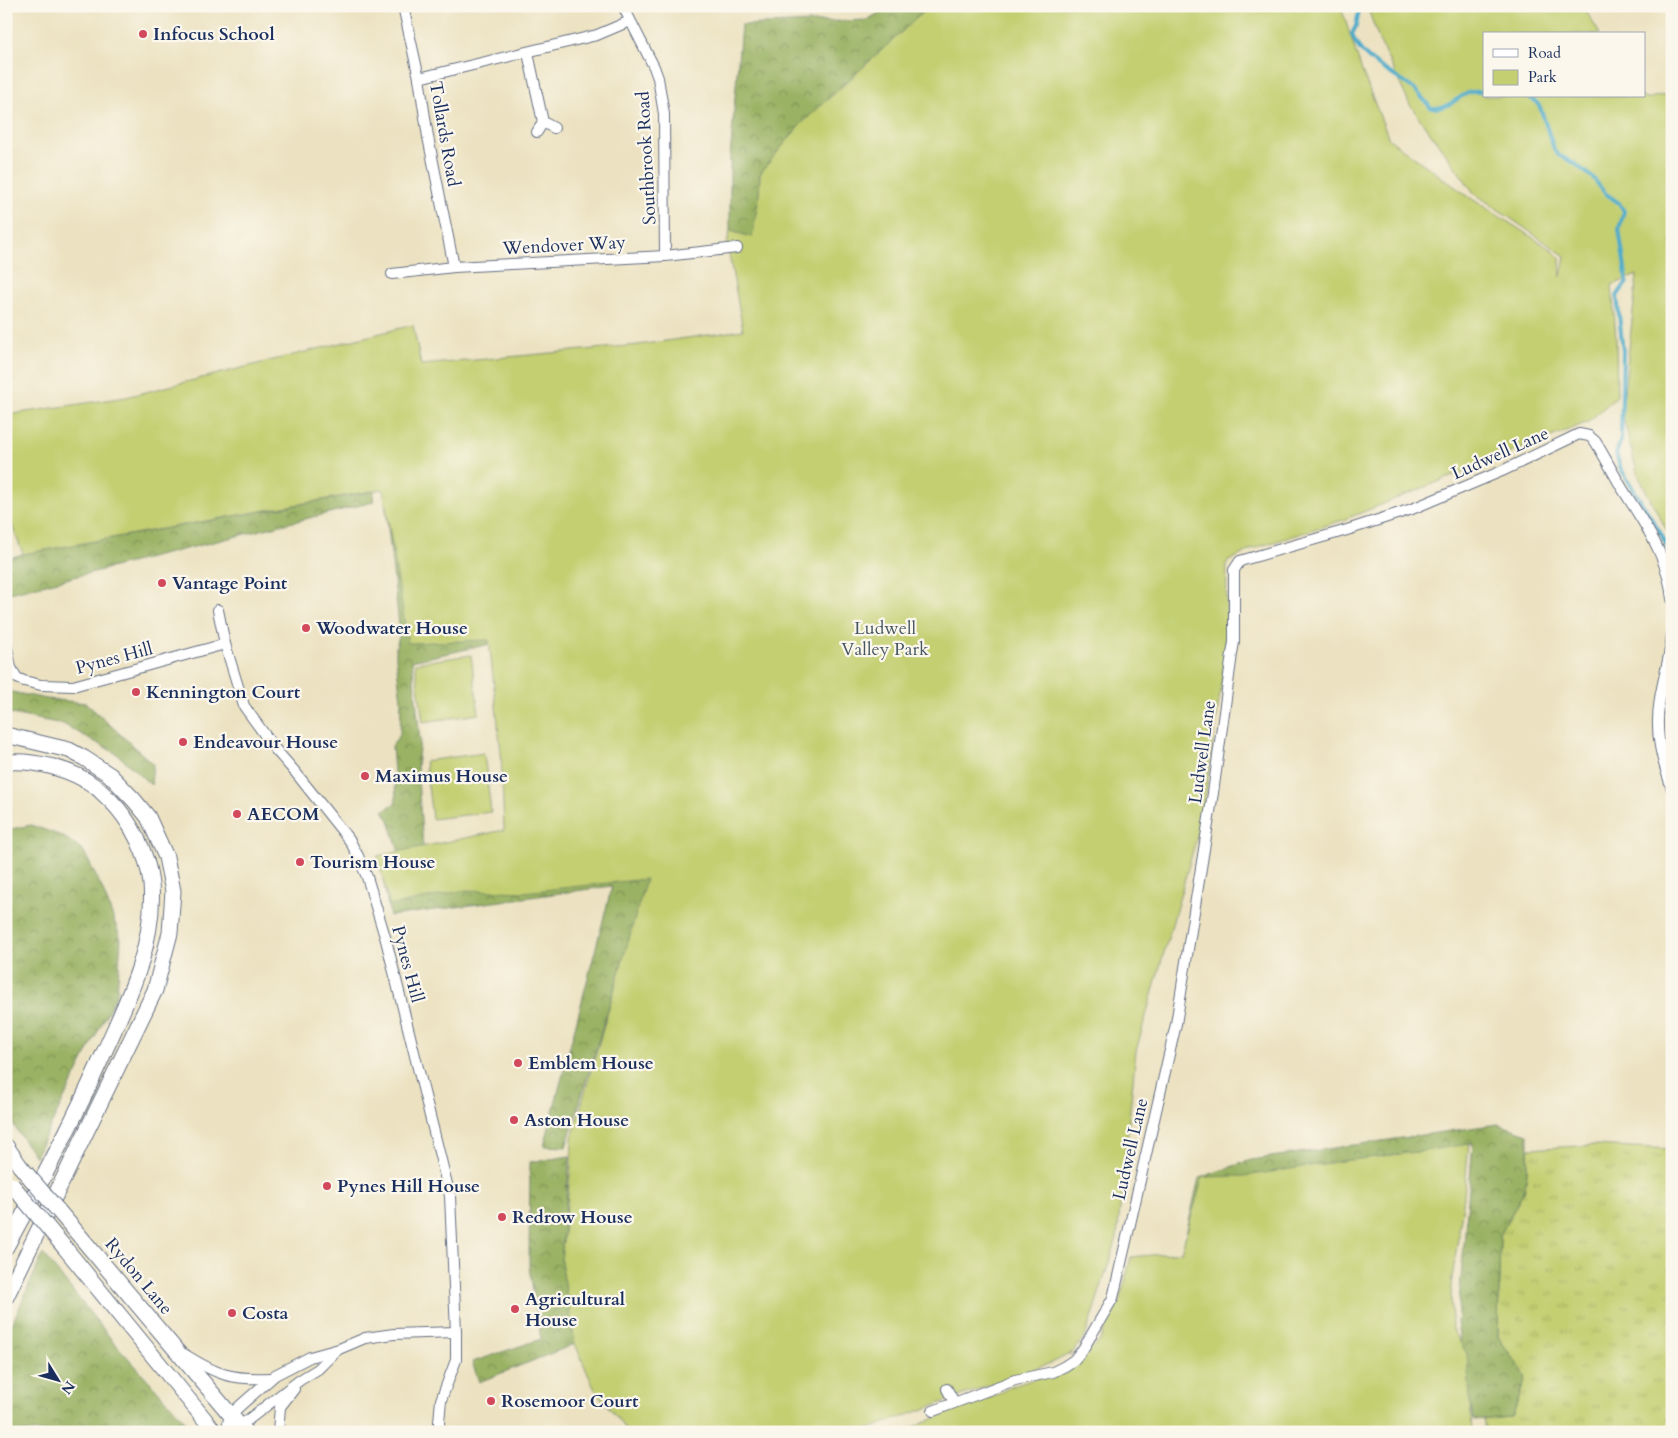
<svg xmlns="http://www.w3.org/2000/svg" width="1678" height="1438" font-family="Cardo,serif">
  <defs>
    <pattern id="grass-tufts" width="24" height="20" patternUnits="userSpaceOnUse" patternTransform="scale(1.25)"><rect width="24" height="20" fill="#c3cf71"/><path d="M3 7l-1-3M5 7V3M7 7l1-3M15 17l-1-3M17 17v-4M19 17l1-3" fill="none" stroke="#a7b264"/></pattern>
    <pattern id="forest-crowns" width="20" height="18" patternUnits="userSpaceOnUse" patternTransform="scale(1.25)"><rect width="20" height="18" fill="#9ab263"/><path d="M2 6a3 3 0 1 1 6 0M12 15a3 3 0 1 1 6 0" fill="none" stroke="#7d9155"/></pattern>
  </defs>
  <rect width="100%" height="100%" fill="#fbf7ec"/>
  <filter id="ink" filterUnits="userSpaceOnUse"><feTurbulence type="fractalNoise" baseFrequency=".02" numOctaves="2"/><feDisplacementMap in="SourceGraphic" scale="10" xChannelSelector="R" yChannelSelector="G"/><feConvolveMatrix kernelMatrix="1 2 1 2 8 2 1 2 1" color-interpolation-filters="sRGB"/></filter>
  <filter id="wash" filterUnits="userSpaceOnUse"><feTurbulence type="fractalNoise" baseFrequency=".0096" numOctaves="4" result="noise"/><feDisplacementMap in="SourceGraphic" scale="20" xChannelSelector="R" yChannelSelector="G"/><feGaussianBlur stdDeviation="1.12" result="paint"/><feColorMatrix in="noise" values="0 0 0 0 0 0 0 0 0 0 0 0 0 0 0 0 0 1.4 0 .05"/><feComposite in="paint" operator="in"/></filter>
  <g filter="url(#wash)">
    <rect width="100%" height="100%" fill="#ece2c1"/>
    <path fill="url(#grass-tufts)" stroke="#6f7f68" d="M1594 1145 1672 1149V1432H1484V1419L1512 1417 1526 1377 1498 1337 1500 1235 1525 1189 1528 1162V1149Z"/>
    <g fill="url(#forest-crowns)" stroke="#5a7060">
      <path d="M891 6H930L801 124 770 161 760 174 759 197 752 237 730 231V158L741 25 867 20Z"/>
      <path d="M381 465 798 552 659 842 566 1147 544 1146 612 886 390 916 379 859 629 831 500 642 412 661 420 740 417 766 423 847 399 852 389 820 383 811 395 803 396 798 392 746 400 734 401 700 396 659V646L400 634Z"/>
      <path d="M374 491 373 502 6 594V559L23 554Z"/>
      <path d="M6 691 47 699 86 703 153 764 151 785 117 754 63 724 6 713Z"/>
      <path d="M31 825 62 836 83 850 102 888 121 939 117 993 35 1157 6 1114V830Z"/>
      <path d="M1498 1124 1528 1134V1162L1525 1189 1500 1235 1498 1337 1526 1377 1512 1417 1473 1420 1457 1323 1473 1143 1336 1173 1180 1260 1199 1178 1251 1160Z"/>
      <path d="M570 1156 561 1261 575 1344 479 1382 472 1362 541 1339 529 1267 530 1162Z"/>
      <path d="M43 1254 112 1340 195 1432H6V1337Z"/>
    </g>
    <g fill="#c3cf71" stroke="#6f7f68">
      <path d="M930 6H1338L1343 13 1362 71 1389 139 1469 197 1552 250 1560 258 1561 277 1565 256 1474 193 1410 105 1379 40 1367 6H1583L1600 34H1484V96H1642L1645 99 1672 93V541L1637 473 1622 412 1637 275 1612 285 1616 339 1617 396 1588 422 1343 520 1252 549 1227 562 1226 651 1202 819 1136 1051 1117 1238 1086 1334 1073 1352 1054 1362 861 1432H628L594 1388 575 1344 561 1261 571 1165 572 1137 646 879 525 892 465 890 390 906 377 856 504 830 501 753 489 640 408 643 383 489 23 554 6 509V415L126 397 413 325 421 365 638 345 743 330 727 243 730 231 752 237 759 197 760 174 770 161 801 124Z"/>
      <path d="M471 655 479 714 423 722 415 663Z"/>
      <path d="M484 753 491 812 432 819 425 761Z"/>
      <path d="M1469 1144 1464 1197 1451 1286 1452 1329 1467 1354 1472 1432H902L956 1409 995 1396 1010 1387 1067 1368 1099 1342 1120 1299 1131 1257 1181 1252 1203 1177 1245 1176 1342 1161 1417 1152Z"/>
    </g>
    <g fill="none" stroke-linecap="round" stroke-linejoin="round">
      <g stroke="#4babca" stroke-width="4">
        <path d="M1360 6 1356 26 1352 34C1359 61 1396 74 1415 90 1421 96 1426 102 1431 108 1452 108 1452 100 1468 93 1472 91 1479 92 1484 92"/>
        <path d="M1526 96C1532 98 1536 101 1540 107L1554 149 1558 155 1574 163 1593 178 1605 193 1619 203 1624 211 1619 229 1627 282 1617 296 1623 351 1621 439 1616 454 1621 469 1660 532 1672 557"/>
      </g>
    </g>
  </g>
  <g filter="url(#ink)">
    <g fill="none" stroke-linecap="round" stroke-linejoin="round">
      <defs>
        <g id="minor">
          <path d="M403 6 419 78 428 137 454 267"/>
          <path d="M623 6 654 67 658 78 664 114 665 256"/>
          <path d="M528 53 543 122"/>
          <path d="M419 78 597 35 630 21"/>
          <path d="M537 132 543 122 554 128"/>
          <path d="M392 274 454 267 665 256 737 248"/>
          <path d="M218 610 225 644 244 706 275 749 296 773 350 841 358 856 367 877 386 940 450 1196 456 1332V1360L441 1400 439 1422 440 1432"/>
          <path d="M1672 634C1670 664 1657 694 1658 725 1658 747 1665 768 1672 789"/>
          <path d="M6 643 11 668 17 678 24 681 41 685 73 686 225 644"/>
          <path d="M184 1354C217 1375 232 1380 271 1378"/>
          <path d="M947 1389 954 1402"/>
          <path d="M933 1411 1015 1380 1053 1372 1065 1366 1074 1360 1083 1349 1113 1298 1176 1024 1213 793 1232 654 1234 642V570L1240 561 1347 530 1412 509 1502 471 1579 434 1589 436 1595 441C1605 457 1613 473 1622 488 1644 524 1668 555 1672 599"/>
          <path d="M240 1426 300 1380 318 1369 337 1350"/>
          <path d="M226 1432 230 1415 242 1404 275 1375 310 1357 339 1349 365 1338 394 1334 456 1332"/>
          <path d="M278 1432 280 1407 294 1389"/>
        </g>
        <g id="primary">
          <path d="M6 735 69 750 84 758 110 775 134 800 148 817 166 857 173 891 170 933 155 990 6 1297"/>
          <path d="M6 762C36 760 72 769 96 787 101 791 105 796 110 800 131 821 148 854 151 884 156 945 126 1003 102 1057 73 1122 40 1185 6 1247"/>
          <path d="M6 1146 20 1166"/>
          <path d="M73 1228 245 1432"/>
          <path d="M65 1248 215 1432"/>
        </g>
      </defs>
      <use href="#minor" stroke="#646e81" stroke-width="12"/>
      <use href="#primary" stroke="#646e81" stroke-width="17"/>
      <use href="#minor" stroke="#fff" stroke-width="10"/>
      <use href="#primary" stroke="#fff" stroke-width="15"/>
      <defs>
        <g id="primary-bridge">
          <path d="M20 1166 73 1228"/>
          <path d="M12 1185 65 1248"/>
        </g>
      </defs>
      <use href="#primary-bridge" stroke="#646e81" stroke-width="17" stroke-linecap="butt"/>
      <use href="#primary-bridge" stroke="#fff" stroke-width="15"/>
    </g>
  </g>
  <g fill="#d1495b" stroke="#fbf7ec" stroke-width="2">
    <circle cx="143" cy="34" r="5"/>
    <circle cx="162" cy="583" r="5"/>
    <circle cx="306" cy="628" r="5"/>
    <circle cx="136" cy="692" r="5"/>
    <circle cx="183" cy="742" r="5"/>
    <circle cx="365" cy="776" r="5"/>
    <circle cx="237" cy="814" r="5"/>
    <circle cx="300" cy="862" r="5"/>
    <circle cx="518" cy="1063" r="5"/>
    <circle cx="514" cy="1120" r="5"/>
    <circle cx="327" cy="1186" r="5"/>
    <circle cx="502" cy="1217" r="5"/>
    <circle cx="515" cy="1309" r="5"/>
    <circle cx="232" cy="1313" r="5"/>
    <circle cx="491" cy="1401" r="5"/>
  </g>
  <g text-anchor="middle" stroke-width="4.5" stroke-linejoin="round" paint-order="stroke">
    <g font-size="18" font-weight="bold" fill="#1b2f5e" stroke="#fbf7ec" text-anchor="start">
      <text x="153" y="40">Infocus School</text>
      <text x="172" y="589">Vantage Point</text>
      <text x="316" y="634">Woodwater House</text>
      <text x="146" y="698">Kennington Court</text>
      <text x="193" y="748">Endeavour House</text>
      <text x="375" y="782">Maximus House</text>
      <text x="247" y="820">AECOM</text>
      <text x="310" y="868">Tourism House</text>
      <text x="528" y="1069">Emblem House</text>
      <text x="524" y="1126">Aston House</text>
      <text x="337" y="1192">Pynes Hill House</text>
      <text x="512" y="1223">Redrow House</text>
      <text x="525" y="1305">Agricultural<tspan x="525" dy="21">House</tspan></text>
      <text x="242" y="1319">Costa</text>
      <text x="501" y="1407">Rosemoor Court</text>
    </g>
    <g font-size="18" fill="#1b2f5e" stroke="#fbf7ec">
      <text transform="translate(445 134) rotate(80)" y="6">Tollards Road</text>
      <text transform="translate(646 158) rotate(-93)" y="6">Southbrook Road</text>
      <text transform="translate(564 245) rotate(-3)" y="6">Wendover Way</text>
      <text transform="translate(1500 453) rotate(-24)" y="6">Ludwell Lane</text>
      <text transform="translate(114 658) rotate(-15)" y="6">Pynes Hill</text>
      <text transform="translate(1202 752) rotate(-82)" y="6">Ludwell Lane</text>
      <text transform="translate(408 964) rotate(75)" y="6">Pynes Hill</text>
      <text transform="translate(1130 1149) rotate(-77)" y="6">Ludwell Lane</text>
      <text transform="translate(139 1276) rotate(50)" y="6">Rydon Lane</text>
    </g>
    <g font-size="18" fill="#455763" stroke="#fbf7ec">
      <text x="885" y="634">Ludwell<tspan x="885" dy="21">Valley Park</tspan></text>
    </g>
  </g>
  <rect width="1678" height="1438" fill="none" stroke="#fbf7ec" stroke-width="25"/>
  <rect x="1483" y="32" width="162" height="65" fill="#fbf7ec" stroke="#a1a7b3"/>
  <rect x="1493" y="49" width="25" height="8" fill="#ffffff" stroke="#a1a7b3"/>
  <text x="1528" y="58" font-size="15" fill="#1b2f5e">Road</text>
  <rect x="1493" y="70" width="25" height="15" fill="#c3cf71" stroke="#a1a7b3"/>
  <text x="1528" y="82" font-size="15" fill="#1b2f5e">Park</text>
  <g transform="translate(58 1380) rotate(127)" stroke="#fbf7ec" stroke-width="4" paint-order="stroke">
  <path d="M0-4L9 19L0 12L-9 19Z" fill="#1b2f5e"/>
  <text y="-8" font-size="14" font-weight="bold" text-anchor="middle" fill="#1b2f5e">N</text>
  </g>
</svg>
